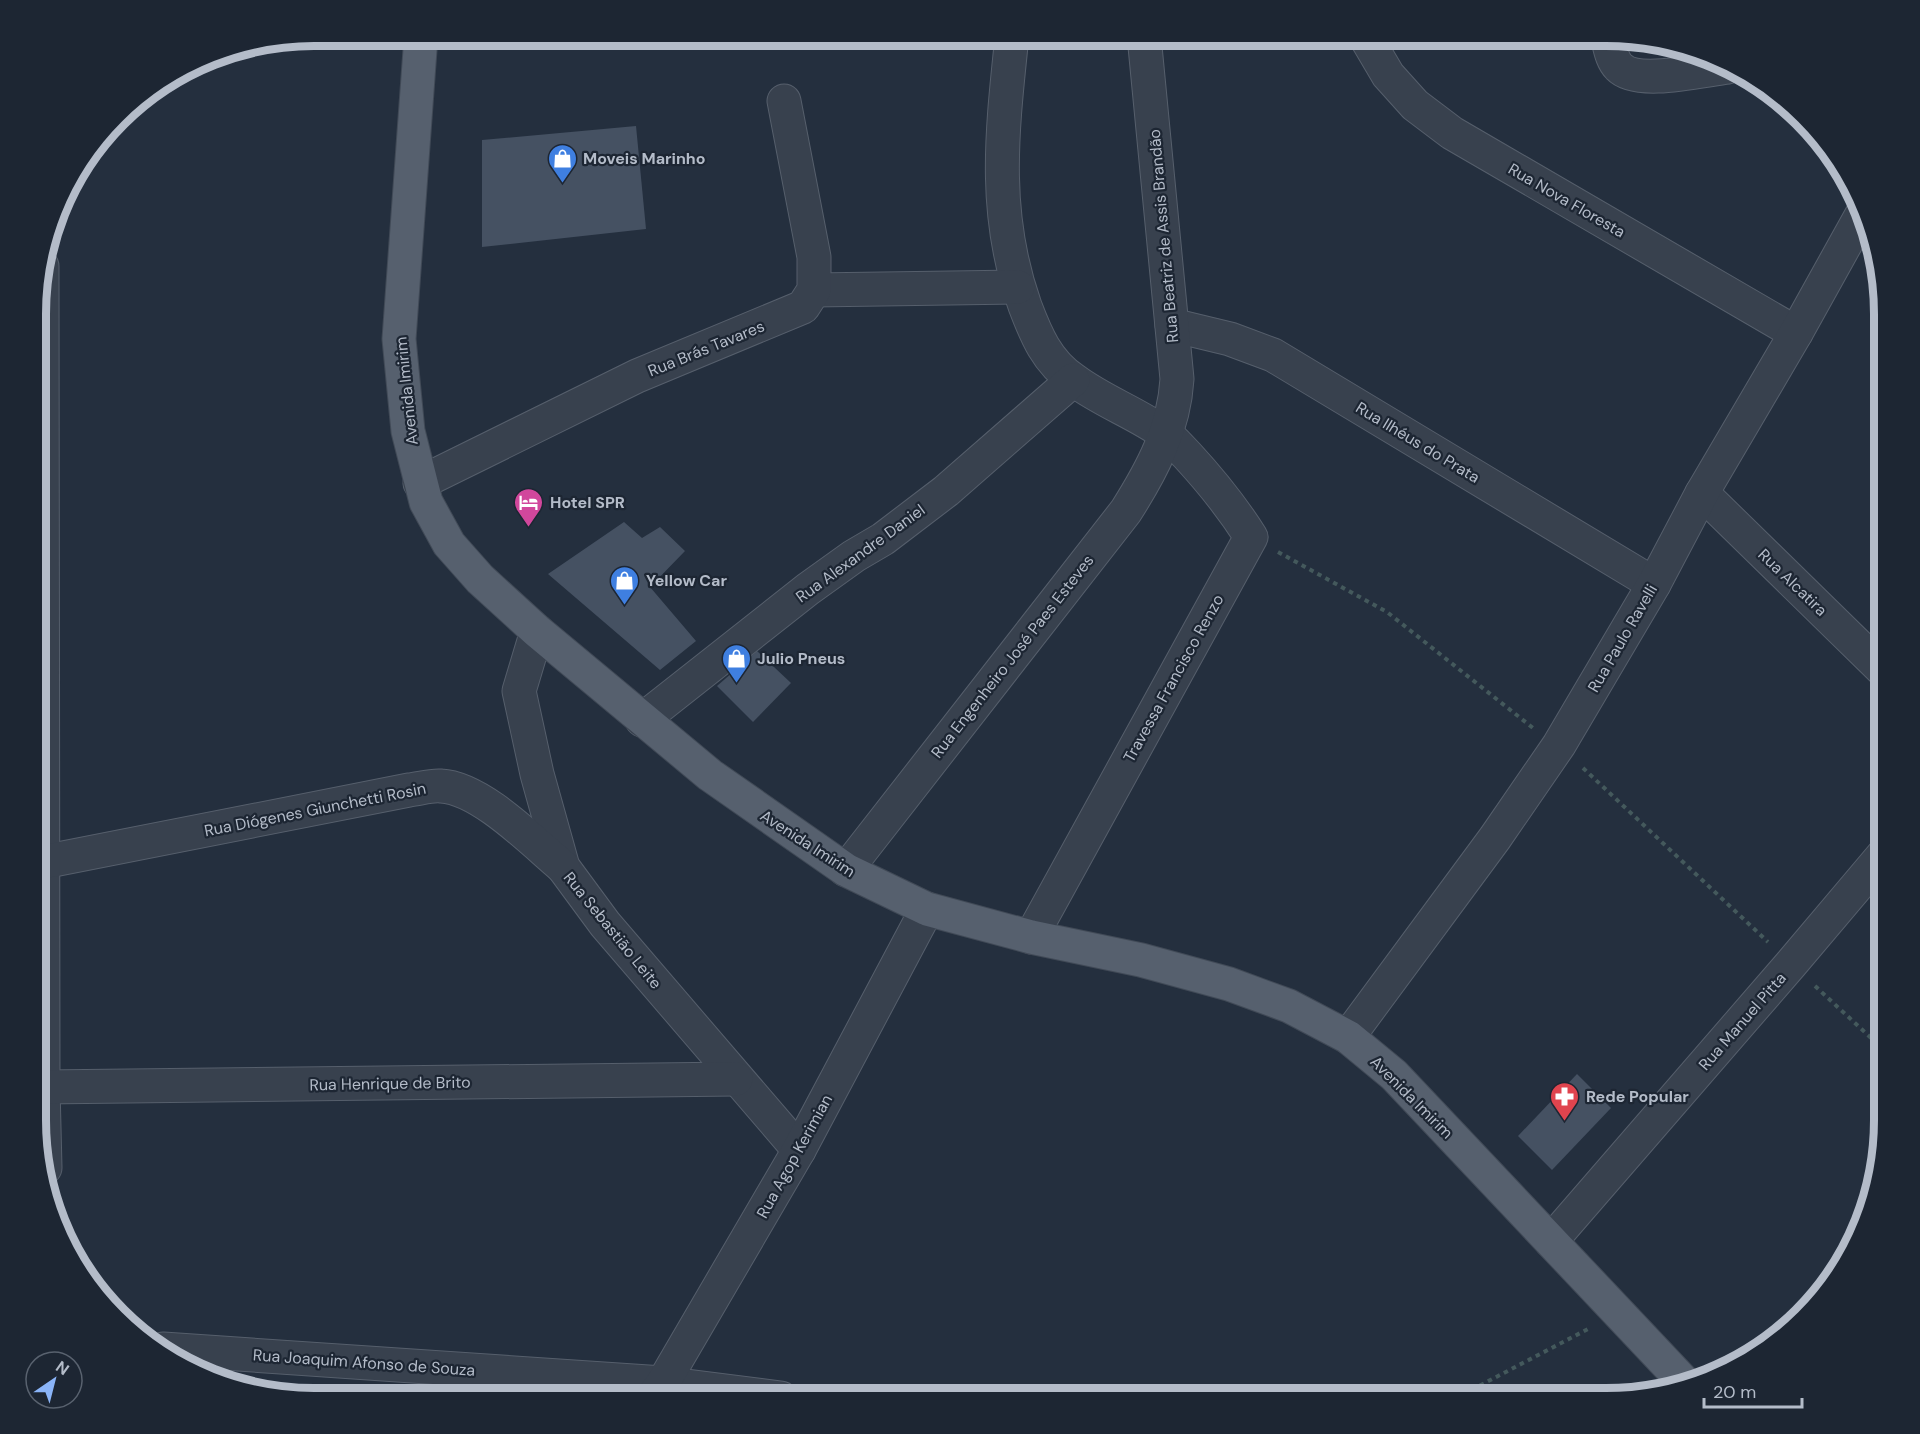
<svg xmlns="http://www.w3.org/2000/svg" width="1920" height="1434" font-family="'DM Sans',sans-serif">
  <rect width="100%" height="100%" fill="#242f3e"/>
  <g fill="#455162">
    <path d="M636 126 646 229 482 247V140Z"/>
    <path d="M624 522 642 538 660 527 685 551 650 587 696 641 660 670 548 574Z"/>
    <path d="M757 651 791 683 753 722 717 686Z"/>
    <path d="M1577 1074 1611 1108 1552 1170 1518 1136Z"/>
  </g>
  <g fill="none" stroke-linecap="round" stroke-linejoin="round">
    <defs>
      <g id="minor">
        <path d="M1012 36C1002 132 992 213 1025 306 1036 335 1047 362 1074 380 1102 401 1136 413 1164 433 1173 439 1180 448 1187 455 1211 481 1232 507 1251 537L1031 937"/>
        <path d="M1365 36 1388 75 1415 105 1452 133 1796 333"/>
        <path d="M1607 37C1610 46 1611 59 1619 67 1637 86 1702 70 1728 67"/>
        <path d="M42 266 43 1087 45 1168"/>
        <path d="M814 290 1018 287"/>
        <path d="M1172 325 1230 339 1273 355 1654 584"/>
        <path d="M420 483 637 376 803 307 814 290V257L784 101"/>
        <path d="M1702 493 1884 671"/>
        <path d="M537 631 519 691 537 774 563 867 605 924 799 1150"/>
        <path d="M642 720 808 589 854 556 883 539 946 491 1073 380"/>
        <path d="M43 862 409 790C419 789 431 785 441 786 481 788 533 842 563 867"/>
        <path d="M846 870 1126 511C1152 470 1174 429 1177 379L1144 36"/>
        <path d="M1348 1037 1495 838 1559 745 1654 584 1702 493 1796 333 1861 216"/>
        <path d="M43 1087 736 1079"/>
        <path d="M1551 1241 1791 964 1884 854"/>
        <path d="M163 1349 663 1383 781 1398"/>
        <path d="M652 1398 663 1383 799 1150 927 909"/>
      </g>
      <path id="major" d="M421 36 399 339 408 431 426 502 449 544 480 579 537 631 710 775 846 870 927 909 1031 937 1141 960 1229 984 1289 1006 1348 1037 1394 1075 1682 1380"/>
    </defs>
    <use href="#minor" stroke="#565f6c" stroke-width="35"/>
    <use href="#major" stroke="#414a57" stroke-width="35"/>
    <g stroke="#44595c" stroke-width="4" stroke-dasharray="4.5 4.5" stroke-linecap="butt">
      <path d="M1278 552 1387 612 1533 728"/>
      <path d="M1583 768 1768 942"/>
      <path d="M1815 986 1883 1049"/>
      <path d="M1456 1398 1588 1329"/>
    </g>
    <use href="#minor" stroke="#38414e" stroke-width="33"/>
    <use href="#major" stroke="#56606e" stroke-width="33"/>
  </g>
  <defs>
    <symbol id="shop-pin" viewBox="-11 -11 22 30"><path d="M0 17L-7.5 6A9.5 9.5 0 1 1 7.5 6Z" fill="#3f7fe0" stroke="#1d2633"/><path d="M-5-2.5h2.3a2.7 3.5 0 0 1 5.4 0H5L5.5 6h-11ZM-1.5-2.5h3a1.5 2.3 0 0 0-3 0Z" fill="#fff"/></symbol>
    <symbol id="hotel-pin" viewBox="-11 -11 22 30"><path d="M0 17L-7.5 6A9.5 9.5 0 1 1 7.5 6Z" fill="#d1479c" stroke="#1d2633"/><path d="M-6-4.5h1.5V1H6V5H4.5V3h-9V5H-6ZM-4 0a1.8 1.8 0 1 1 3.6 0ZM.5 0V-2.5h3Q6-2.5 6 0Z" fill="#fff"/></symbol>
    <symbol id="pharmacy-pin" viewBox="-11 -11 22 30"><path d="M0 17L-7.5 6A9.5 9.5 0 1 1 7.5 6Z" fill="#e0444e" stroke="#1d2633"/><path d="M-2-6h4v4h4v4h-4v4h-4v-4h-4v-4h4Z" fill="#fff"/></symbol>
  </defs>
  <g fill-rule="evenodd">
    <use href="#shop-pin" x="546" y="142" width="33" height="45"/>
    <use href="#hotel-pin" x="512" y="486" width="33" height="45"/>
    <use href="#shop-pin" x="608" y="564" width="33" height="45"/>
    <use href="#shop-pin" x="720" y="642" width="33" height="45"/>
    <use href="#pharmacy-pin" x="1548" y="1080" width="33" height="45"/>
  </g>
  <g text-anchor="middle" stroke-width="4.5" stroke-linejoin="round" paint-order="stroke">
    <g font-size="16" font-weight="bold" fill="#b4bcc9" stroke="#1d2633" text-anchor="start">
      <text x="583" y="164">Moveis Marinho</text>
      <text x="550" y="508">Hotel SPR</text>
      <text x="646" y="586">Yellow Car</text>
      <text x="757" y="664">Julio Pneus</text>
      <text x="1586" y="1102">Rede Popular</text>
    </g>
    <g font-size="16" fill="#b4bcc9" stroke="#1d2633">
      <text transform="translate(1567 200) rotate(30)" y="6">Rua Nova Floresta</text>
      <text transform="translate(1163 236) rotate(-95)" y="6">Rua Beatriz de Assis Brandão</text>
      <text transform="translate(706 348) rotate(-22)" y="6">Rua Brás Tavares</text>
      <text transform="translate(406 391) rotate(-96)" y="6">Avenida Imirim</text>
      <text transform="translate(1418 442) rotate(31)" y="6">Rua Ilhéus do Prata</text>
      <text transform="translate(860 553) rotate(-36)" y="6">Rua Alexandre Daniel</text>
      <text transform="translate(1793 582) rotate(44)" y="6">Rua Alcatira</text>
      <text transform="translate(1622 638) rotate(-60)" y="6">Rua Paulo Ravelli</text>
      <text transform="translate(1012 656) rotate(-52)" y="6">Rua Engenheiro José Paes Esteves</text>
      <text transform="translate(1173 678) rotate(-61)" y="6">Travessa Francisco Renzo</text>
      <text transform="translate(315 809) rotate(-11)" y="6">Rua Diógenes Giunchetti Rosin</text>
      <text transform="translate(808 843) rotate(33)" y="6">Avenida Imirim</text>
      <text transform="translate(613 930) rotate(51)" y="6">Rua Sebastião Leite</text>
      <text transform="translate(1742 1021) rotate(-49)" y="6">Rua Manuel Pitta</text>
      <text transform="translate(390 1083) rotate(-1)" y="6">Rua Henrique de Brito</text>
      <text transform="translate(1412 1097) rotate(45)" y="6">Avenida Imirim</text>
      <text transform="translate(794 1156) rotate(-61)" y="6">Rua Agop Kerimian</text>
      <text transform="translate(364 1362) rotate(4)" y="6">Rua Joaquim Afonso de Souza</text>
    </g>
  </g>
  <path d="M0 0H1920V1434H0ZM314 46H1606A268 268 0 0 1 1874 314V1120A268 268 0 0 1 1606 1388H314A268 268 0 0 1 46 1120V314A268 268 0 0 1 314 46Z" fill="#1d2633" fill-rule="evenodd"/>
  <path fill="none" stroke="#b4bcc9" stroke-width="8" d="M314 46H1606A268 268 0 0 1 1874 314V1120A268 268 0 0 1 1606 1388H314A268 268 0 0 1 46 1120V314A268 268 0 0 1 314 46Z"/>
  <g transform="translate(54 1380) rotate(35)"><circle r="28" fill="#1d2633" stroke="#59626f" stroke-width="1.5"/>
  <path d="M0-4.5L10 22L0 15L-10 22Z" fill="#8ab4f8"/>
  <text y="-9" font-size="16" font-weight="bold" text-anchor="middle" fill="#b4bcc9">N</text>
  </g>
  <path d="M1704 1398v9h98v-9" fill="none" stroke="#b4bcc9" stroke-width="3"/>
  <text x="1713" y="1398" font-size="18" fill="#b4bcc9" stroke="#1d2633" stroke-width="4.5" paint-order="stroke">20 m</text>
</svg>
